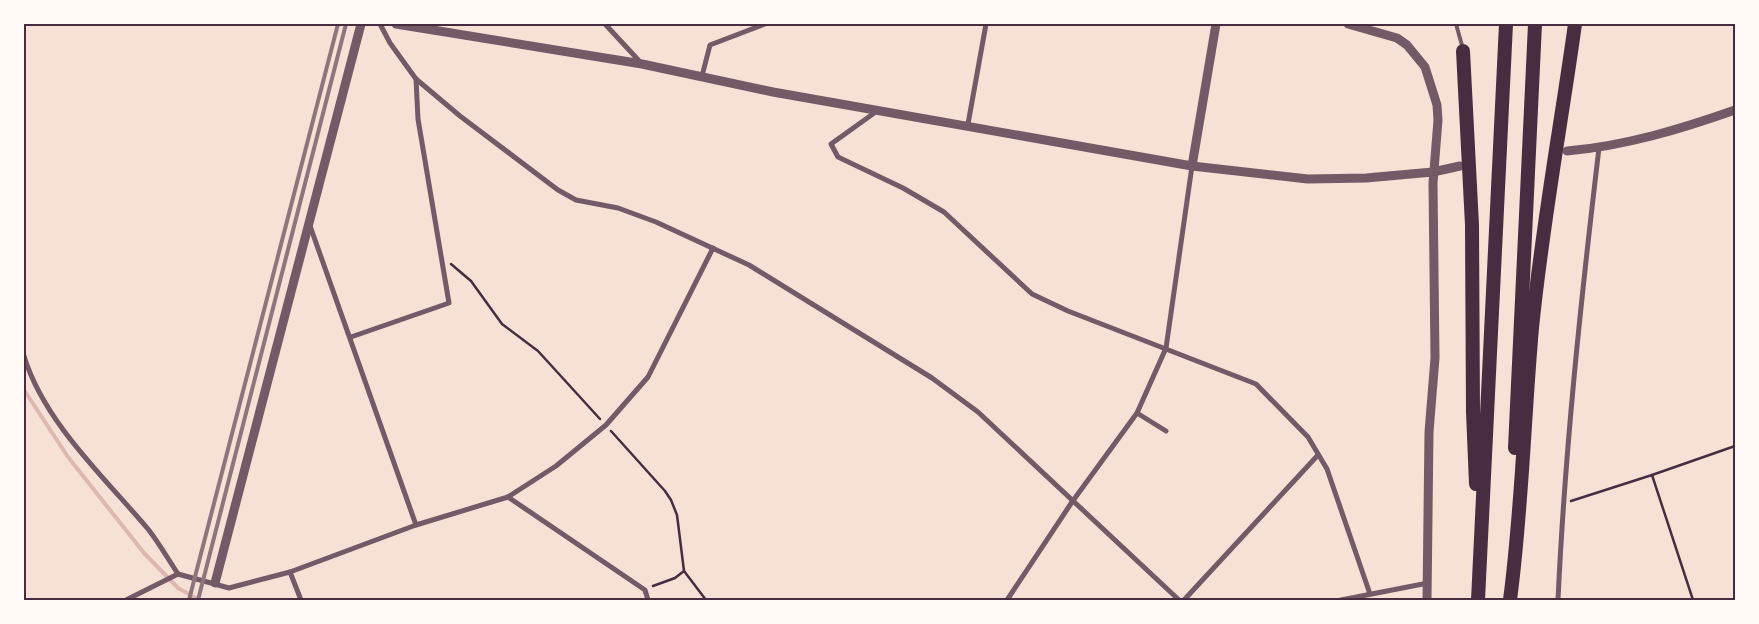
<svg xmlns="http://www.w3.org/2000/svg" width="1759" height="624" font-family="Barlow,sans-serif">
  <rect width="100%" height="100%" fill="#f7e1d7"/>
  <g fill="none" stroke-linecap="round" stroke-linejoin="round">
    <path stroke="#dcb8b0" stroke-width="4" d="M24 390 68 457 144 553 178 588 199 600"/>
    <g stroke="#4a2c40" stroke-width="2.5">
      <path d="M451 264 471 281 502 324 538 351 600 419"/>
      <path d="M611 431 665 491 671 500 677 515 684 571 675 578 653 586"/>
      <path d="M1652 475 1735 446"/>
      <path d="M1571 501 1652 475 1693 600"/>
      <path d="M684 571 706 600"/>
    </g>
    <path stroke="#755966" stroke-width="4" d="M1456 24 1463 49"/>
    <g stroke="#755966" stroke-width="5">
      <path d="M380 24 390 43 416 79 460 116 558 190 576 200 618 208 656 222 749 265 932 378 978 412 1179 600"/>
      <path d="M605 24 642 64"/>
      <path d="M702 76 710 45 765 24"/>
      <path d="M877 111 831 144 838 157 903 188 944 212 1032 294 1068 311 1256 384 1308 437 1327 469 1370 594"/>
      <path d="M968 124 986 24"/>
      <path d="M309 223 416 525"/>
      <path d="M351 337 449 303 418 119 416 79"/>
      <path d="M24 356C44 422 104 477 148 529 159 543 168 559 178 574L229 588 290 572 416 525 508 497 556 466 606 425 648 377 713 248"/>
      <path d="M1137 413 1166 431"/>
      <path d="M508 497 645 590 648 600"/>
      <path d="M290 572 301 600"/>
      <path d="M126 600 178 574"/>
      <path d="M1007 600 1072 502 1137 413 1166 348 1192 166"/>
      <path d="M1184 600 1318 455"/>
      <path d="M1341 600 1428 583"/>
      <path d="M1558 600C1565 449 1581 299 1599 148"/>
    </g>
    <g stroke="#755966" stroke-width="9">
      <path d="M396 24 642 64 773 92 1192 166 1308 179 1366 178 1433 172 1460 166"/>
      <path d="M1348 24 1397 38 1407 45 1425 67 1437 105 1438 120 1433 183 1435 358 1429 432 1427 600"/>
      <path d="M1567 151C1625 146 1681 129 1735 110"/>
      <path d="M1192 166 1216 24"/>
      <path d="M215 583 361 24"/>
    </g>
    <g stroke="#4a2c40" stroke-width="14">
      <path d="M1463 51 1472 225 1473 412 1476 484"/>
      <path d="M1515 448 1535 24"/>
      <path d="M1478 600 1506 24"/>
      <path d="M1510 600C1522 510 1524 419 1532 328 1542 226 1561 125 1575 24"/>
    </g>
    <g stroke="#8f747c" stroke-width="4">
      <path d="M189 600 338 24"/>
      <path d="M198 600 346 24"/>
    </g>
  </g>
  <rect width="1759" height="624" fill="none" stroke="#fffaf5" stroke-width="50"/>
  <rect x="25" y="25" width="1709" height="574" fill="none" stroke="#4a2c40" stroke-width="2"/>
</svg>
